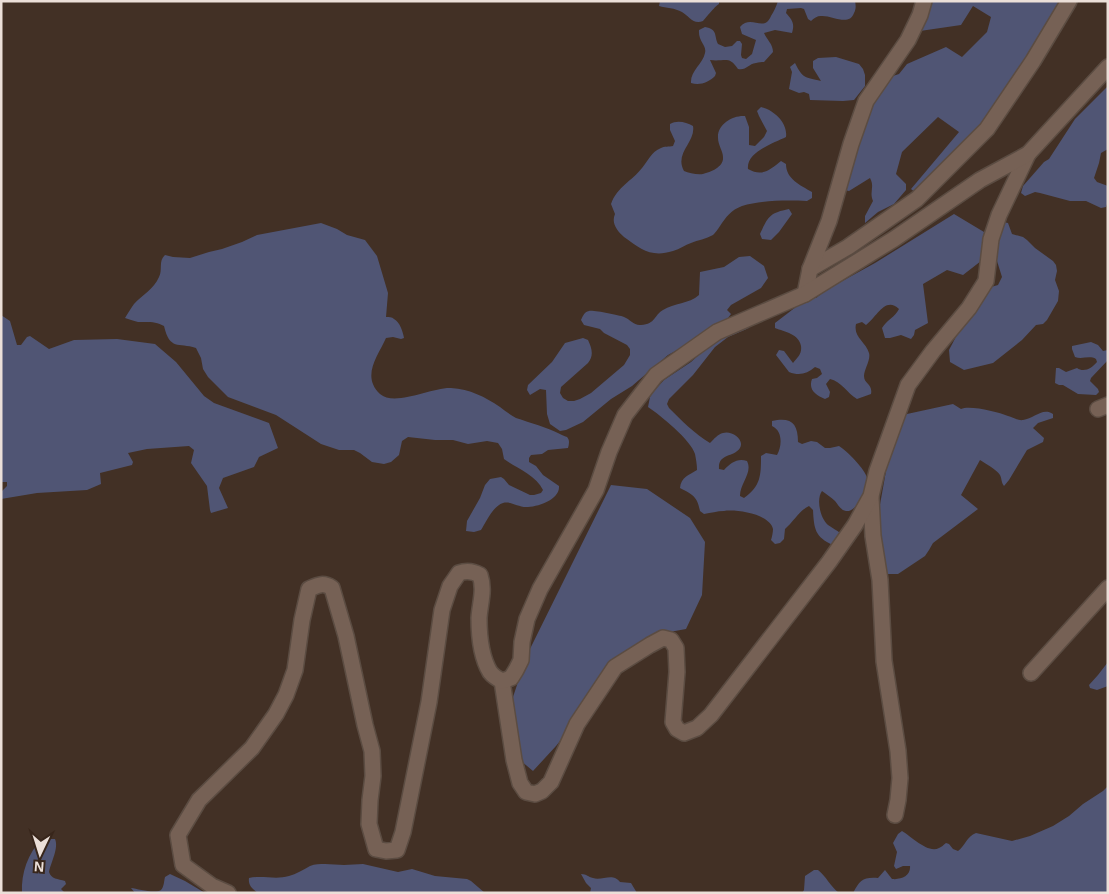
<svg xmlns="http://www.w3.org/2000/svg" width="1109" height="894" font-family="Helvetica,sans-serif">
  <rect width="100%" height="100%" fill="#423025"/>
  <g fill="#505574">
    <path d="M660 1H719V4C715 6 704 20 703 21 693 25 689 16 682 12 675 8 666 8 659 6Z"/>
    <path d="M778 1H855C856 6 856 9 854 13 849 27 832 15 821 16 817 16 814 18 811 21L808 19 804 9 801 8 787 9 786 13C792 20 795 23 792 33L775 30 764 33C767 40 773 44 773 52L764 62C761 62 759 62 756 63 748 64 746 71 738 69 729 55 725 62 710 60L716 73 715 76C709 82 700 86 691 83 690 71 703 64 705 53 707 45 698 42 699 30L705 27C718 29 714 36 718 44L725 47 732 46 737 41H740L742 44 741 55 742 58 746 59 752 54 756 40 742 34 740 27C751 14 764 33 771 16 774 11 776 7 778 1Z"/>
    <path d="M929 1H1060L1012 81 982 125 916 193 911 189 959 132 938 117 902 152 896 174 906 184V190L894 204 878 212 865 223V216L873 201C869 192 875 187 870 178L849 191 841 189 866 115 889 80 893 76 899 74 907 64 946 47 962 57 987 32 991 17 973 6 961 25 920 31Z"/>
    <path d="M836 57 859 64 863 69 865 75V86L854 100 843 101 810 100 809 94 804 92 799 93 789 89 792 72 790 67 795 63C803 79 805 77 821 81L813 68V61L818 58Z"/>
    <path d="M1108 86V149L1101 153 1099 163 1094 178 1097 182 1108 186V201L1106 207 1101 208 1086 201H1070L1040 193 1035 192 1025 196 1021 193 1023 186 1044 162 1049 159 1075 119Z"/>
    <path d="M761 107C774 110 788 123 786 137 774 143 746 152 748 169 762 177 770 170 781 161L786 164C786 179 800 185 812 192V198L807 201C788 200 761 200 742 206 731 210 726 217 720 226 718 229 715 233 713 235 706 239 698 240 691 243 685 245 680 249 673 251 651 258 641 249 624 237 617 231 611 223 615 214L611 204C617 187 632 181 642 168 648 161 651 152 661 148 664 146 669 147 673 146L675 141 670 130V124C677 120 686 122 693 126 696 142 674 153 684 171 689 173 697 175 703 174 711 172 724 167 723 157 723 151 718 145 718 138 717 124 733 115 745 116L749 127V145L755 146 764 137 767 131 759 116 757 111Z"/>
    <path d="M789 209 792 214 779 232 771 240 762 239 760 234C768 217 769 213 789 209Z"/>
    <path d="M954 214 984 232 981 261 963 275 947 270 923 284 928 323 915 330 914 335 911 339 901 335 890 338H885L882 328C887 320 895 317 899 309 885 296 877 317 866 325L862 322 856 324C853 337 866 342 869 353 871 360 864 369 864 376 864 384 873 384 871 394L857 399C847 393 841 381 830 379L826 384 830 392 829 397 825 399C816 395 808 390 812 379L817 378 822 374 820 369 815 367C807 374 799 376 789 372L776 355 779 350 784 351 793 363C798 357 802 354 801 346 799 334 785 332 775 328V323L805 300 808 296 816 298 826 290 875 263Z"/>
    <path d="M1003 222 1008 223 1012 234 1023 237 1027 240 1035 248 1053 261 1056 265 1057 271 1055 280 1059 291 1058 301 1047 320 1043 324 1036 325 1022 340 993 363 964 370 950 362 949 350 959 331 991 287 998 285 1002 277 997 261 995 245Z"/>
    <path d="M321 223 337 229 347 235 365 240 377 256 388 293 386 317C389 317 392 317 394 319 400 322 403 332 404 338L401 339 393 337 386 338C378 356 361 376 380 394 395 407 432 387 451 388 470 389 485 397 500 407 505 411 511 415 516 418 531 423 546 427 560 434 560 434 566 437 567 437 570 440 569 444 568 448L548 450 542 454 531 455 529 458V462L536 466 543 475 559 486C560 500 537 507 526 507 518 507 511 501 503 503 493 506 486 522 481 530L474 532 466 531 467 521 480 498 485 485 490 479 501 477 504 479 509 485 530 495H534L541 493 543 490C536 475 516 468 504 459L502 449 498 443 487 441 468 444 453 440H435L408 437 402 441 399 455 391 462 384 464 372 462 360 453 354 450H339L321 444 276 415 228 397 208 377 203 369 201 358 196 348C178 342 170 351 164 326 156 321 147 322 138 322 133 321 129 319 125 318 128 313 131 308 134 304 142 295 154 289 159 277 163 270 158 261 165 255L173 257 190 258 209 252 222 249 242 242 257 235Z"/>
    <path d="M750 256 764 266 768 278 761 288 731 305 727 310 731 314 728 318 694 341 668 355 632 386 611 399 583 422 566 430 560 431 550 424 547 414 546 390 540 389 530 395 527 390 528 385 552 362 565 343 583 338 588 340C592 349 594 355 588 363L561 387 560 393 563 398 568 401H574L580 399 591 393 624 365 630 355V349L627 345 604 333 600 329 584 325 581 320C583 316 584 312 589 311 594 310 618 315 624 317 630 319 634 326 641 325 656 324 654 315 663 310 674 303 689 304 699 295L700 272 724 267 739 257Z"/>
    <path d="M1 315 10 321 17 345H21L27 337 30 336 49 349 74 340 117 339 155 344 176 362 204 396 214 403 269 423 278 448 259 457 254 467 223 478 219 488 228 508 211 513 210 510 207 486 191 463 194 450 189 446 147 449 128 453 133 462 132 465 100 473 101 484 87 490 37 493 1 499V492L7 486V482H1Z"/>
    <path d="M749 328 728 337 715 347 693 375 669 399 667 404 669 408C682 421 694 433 710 443 714 439 718 434 723 433 731 430 745 439 740 448 733 458 718 453 719 469L724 470C731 463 737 458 747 461 753 473 740 483 740 496L744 498C761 486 761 475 761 456L766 453 777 455C782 446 783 431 772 426V421C791 417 798 423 798 442L802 444 811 441 817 442 825 448H830L839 446C846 450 866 470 867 478 868 487 857 513 846 511 840 510 838 504 835 501 831 497 826 494 822 491 816 499 820 518 828 525 832 528 837 530 841 534L833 545C815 537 814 529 813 510L809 506C800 510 793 522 785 529L784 539 780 543 775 544 771 540C772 537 773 532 773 529 770 514 736 509 724 511 717 511 711 513 704 514L700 511C697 496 693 495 680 488 681 477 689 475 697 470 697 465 696 459 695 454 691 440 660 415 648 407L650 397 653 392 664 380 691 362 715 340 742 329Z"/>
    <path d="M1091 342 1098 345 1103 351 1108 350V360L1091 378 1090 381 1098 389 1099 392 1096 395 1078 394 1063 385H1059L1055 383 1056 368H1059L1066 372 1077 368C1084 373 1092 368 1097 362L1096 359C1089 355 1082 360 1075 357L1072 349V346Z"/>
    <path d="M953 404 961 409C970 405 998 412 1008 416 1013 417 1018 421 1023 420 1034 419 1042 407 1053 414V418L1038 423 1033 428 1044 438 1043 442 1027 450 1009 480 1004 486C1001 482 1002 479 1000 475 996 469 986 464 980 460L961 495 978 509 933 543 929 550 925 556 898 574H887L876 527 886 471 902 419 907 414Z"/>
    <path d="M611 485 647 489 690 518 705 542 702 595 686 629 653 635 581 715 556 746 533 771 514 755 513 697 527 655Z"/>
    <path d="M1108 662V686L1097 690 1090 688 1089 685 1098 675Z"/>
    <path d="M1108 786V893H853C860 880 863 877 878 878L885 870 892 879C901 880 911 876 910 866H903L896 869 894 866 897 852 893 843 898 834 902 831C911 836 928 854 939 848 942 847 943 845 946 843L949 844 953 849 958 851C965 846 967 836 976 833L1012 841 1030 836 1053 826 1069 816 1083 804 1103 791Z"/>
    <path d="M42 839H55C59 848 51 862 49 872 51 879 58 879 65 881L66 884 61 889 65 893H22C21 873 28 853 42 839Z"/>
    <path d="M325 864 344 865 363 864 398 872 412 869 435 876 467 879 471 881 485 893H258C252 889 248 885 249 878 263 875 275 880 289 876 296 874 303 870 310 866 315 864 320 864 325 864Z"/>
    <path d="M814 870H818C826 876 830 886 839 893H802L804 890 805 876Z"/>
    <path d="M170 874 185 881 205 893H135L131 888C138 889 155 894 161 890 164 887 164 881 165 877Z"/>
    <path d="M581 874C587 874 588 877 593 878 602 881 613 872 620 882L631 883 637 893H590L591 888 586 883Z"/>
  </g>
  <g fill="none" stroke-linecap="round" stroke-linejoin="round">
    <defs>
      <g id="minor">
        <path d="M810 269 848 247 917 199 987 129 1033 61 1069 1"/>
        <path d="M805 294 810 269 829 221 851 144 866 101 908 40 920 15 924 1"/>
        <path d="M1098 409 1108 405"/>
        <path d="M871 498 873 536 880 580 884 661 898 751 900 778 898 800 895 815"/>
        <path d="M1031 673 1108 588"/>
        <path d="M502 681 514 760 520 783 526 792 535 794 542 791 551 782 577 724 615 667 650 645 663 638 671 640 676 648 677 672 673 722 677 729 684 733 697 728 711 715 829 562 855 525 871 496 877 471 908 385 933 351 969 308 986 281 991 239 999 215 1028 154"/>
        <path d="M228 893 212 886 183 865 178 835 199 800 252 748 276 714 286 695 295 670 302 620 309 589C318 585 323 582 332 588L346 636 365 725 372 751 373 776 370 800 369 824 376 849 386 851 397 850 403 832 429 702 442 610 450 586 459 573C467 570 473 571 480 575 485 590 480 603 479 618 479 635 481 657 490 672 493 676 498 679 502 681L511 678 516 670 521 660 522 642 527 619 540 589 596 490 609 452 625 415 656 375 717 332 805 294 894 239 980 180 1028 154 1108 67"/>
      </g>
    </defs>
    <use href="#minor" stroke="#5b4c42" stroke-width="18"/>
    <use href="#minor" stroke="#766155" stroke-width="15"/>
  </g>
  <rect width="1109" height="894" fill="none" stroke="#ebdfd8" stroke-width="5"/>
  <g transform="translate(40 854) rotate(184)" stroke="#38261b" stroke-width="4" paint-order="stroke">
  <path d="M0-4L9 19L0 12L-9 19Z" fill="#ebdfd8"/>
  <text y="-8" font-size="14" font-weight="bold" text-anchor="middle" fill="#ebdfd8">N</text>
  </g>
</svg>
